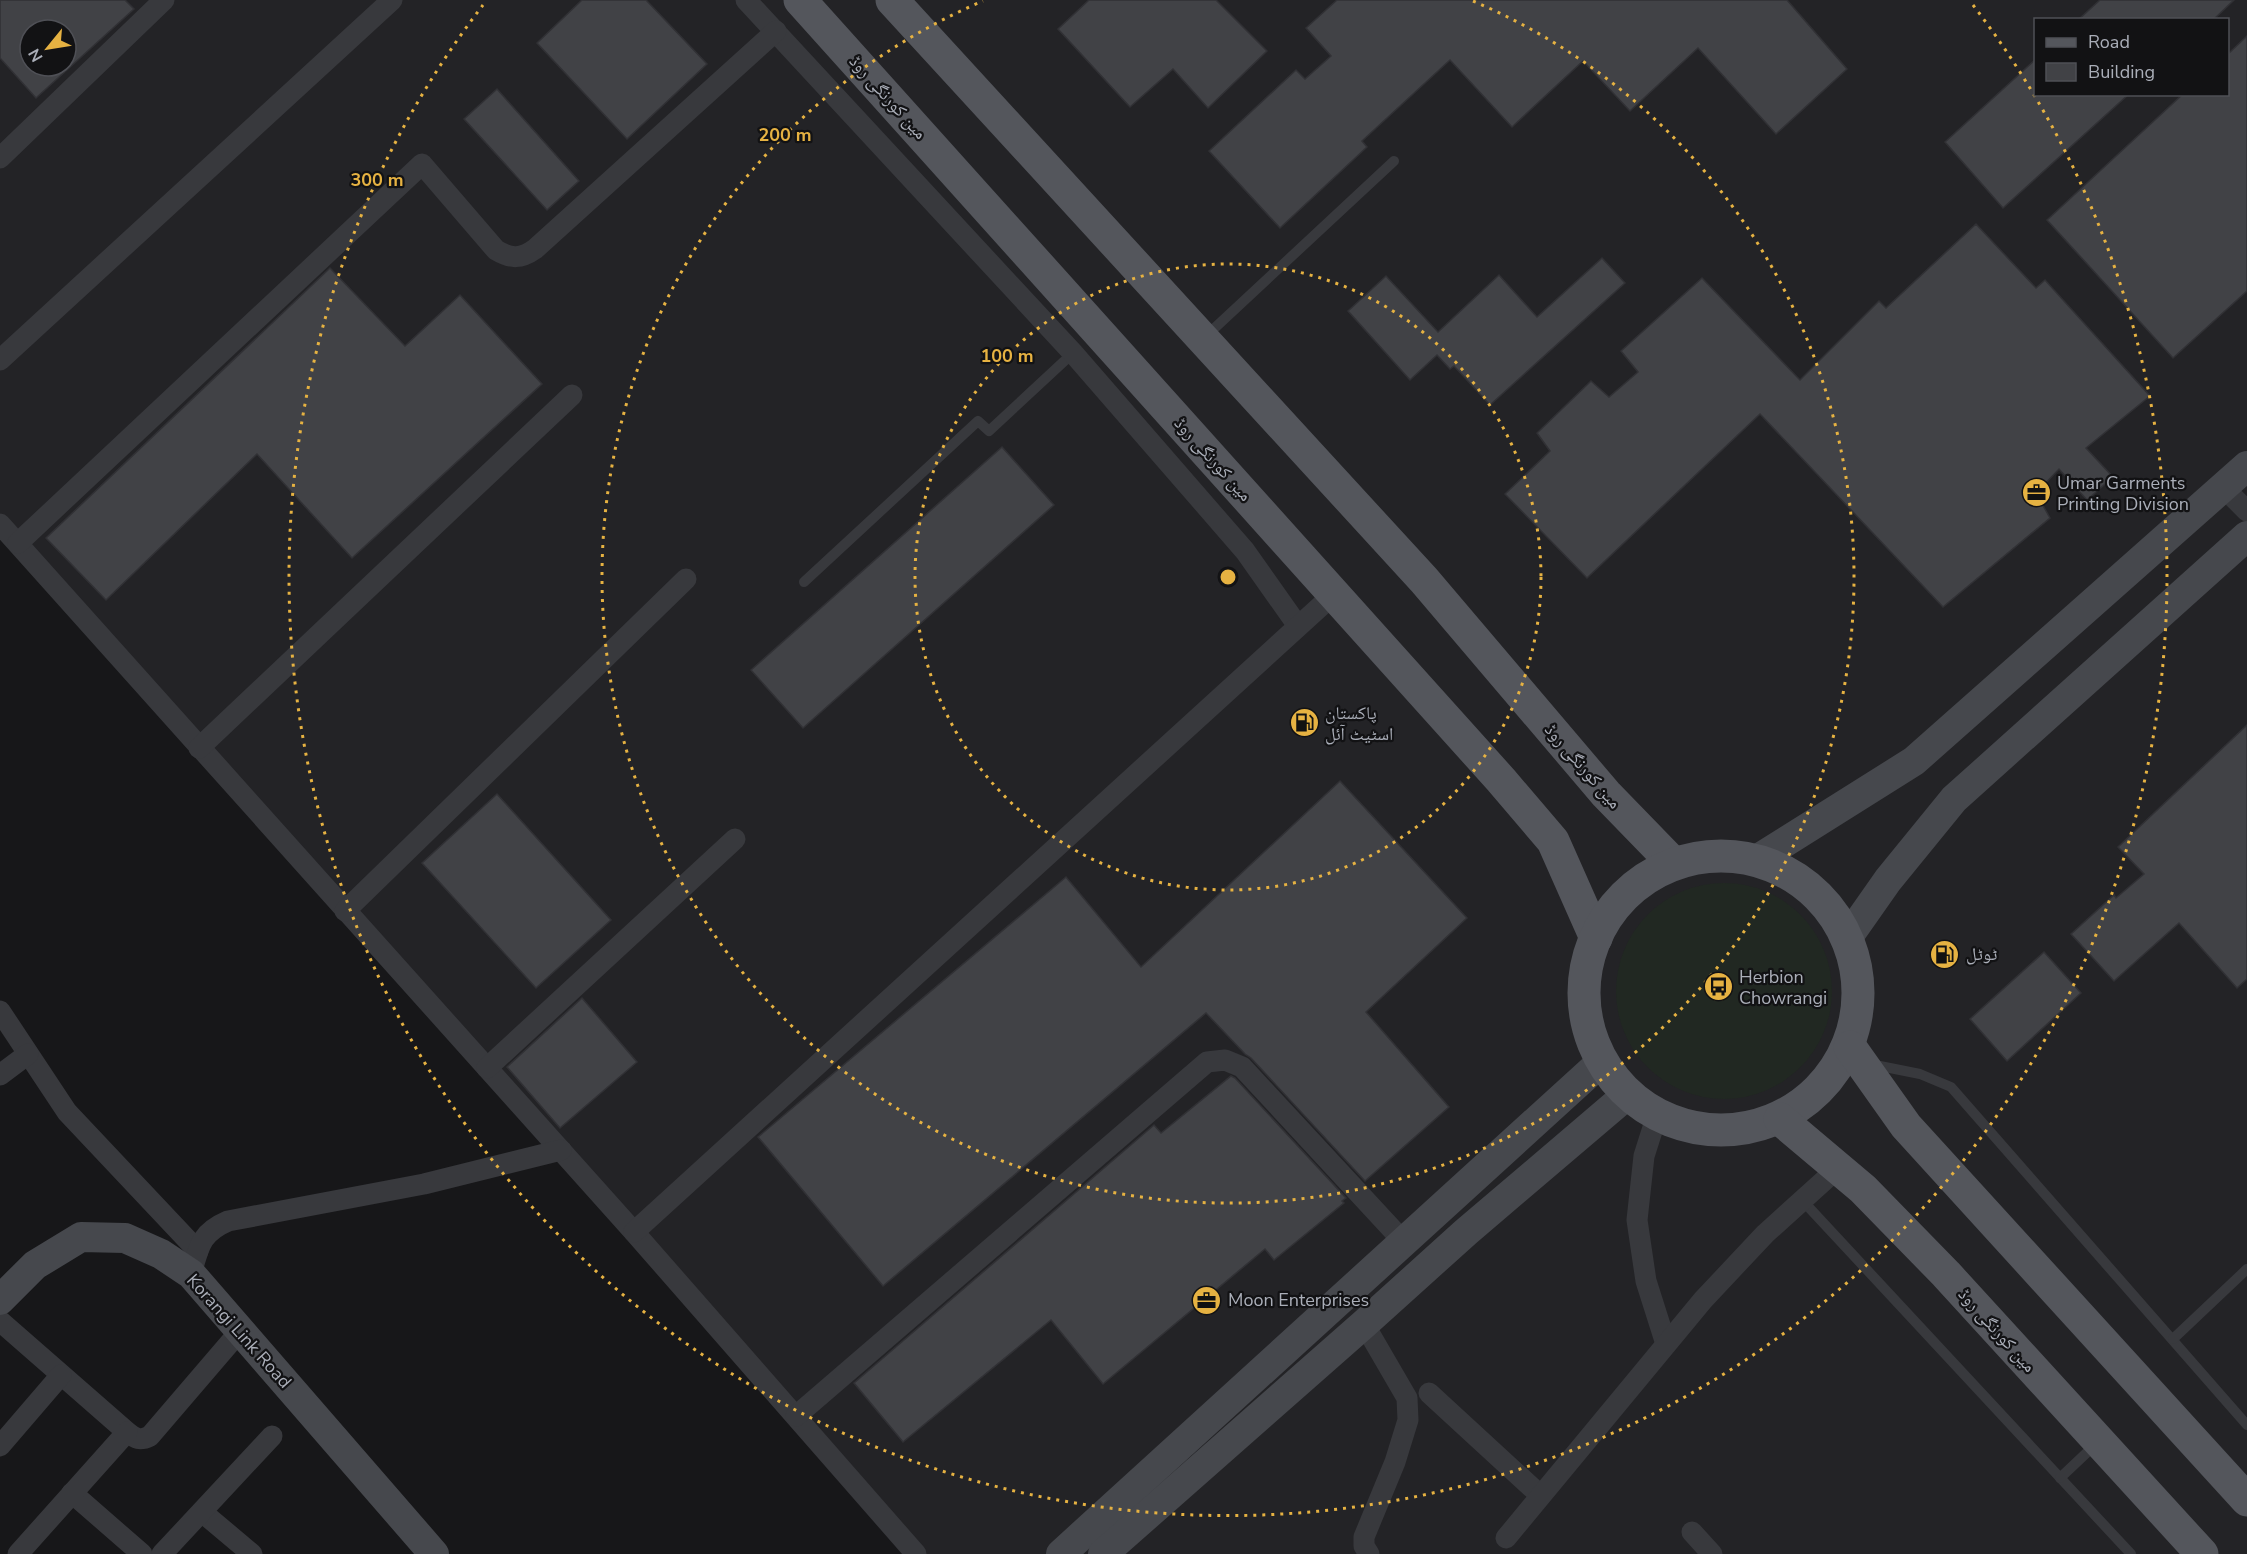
<svg xmlns="http://www.w3.org/2000/svg" width="2247" height="1554" font-family="'Nunito Sans','Noto Naskh Arabic',sans-serif">
  <rect width="100%" height="100%" fill="#171719"/>
  <path fill="#232326" fill-rule="evenodd" d="M0 0H2247V1554H905L795 1430 0 513ZM2036 20H2228V94H2036ZM30 30H66V66H30Z"/>
  <circle fill="#212822" cx="1724" cy="991" r="108"/>
  <g fill="#414246" stroke="#313135" stroke-width="1.5" fill-rule="evenodd">
    <path d="M0 0H125L134 9 36 98 0 58ZM30 30H66V66H30Z"/>
    <path d="M582 0H646L707 64 627 139 537 43Z"/>
    <path d="M1089 0H1216L1267 51 1208 108 1173 69 1130 107 1058 29Z"/>
    <path d="M1337 0H1787L1847 69 1776 134 1698 48 1630 111 1583 61 1512 127 1450 60 1362 141 1367 147 1280 228 1209 151 1296 70 1305 79 1331 56 1306 28Z"/>
    <path d="M2100 0H2234L2213 20H2078Z"/>
    <path d="M2247 36V291L2173 358 2047 220 2183 94H2228V54Z"/>
    <path d="M2036 59V94H2129L2003 208 1945 142Z"/>
    <path d="M497 89 579 181 547 210 464 119Z"/>
    <path d="M1976 224 2036 288 2045 280 2150 396 2086 448 2113 477 2087 500 2059 469 2036 493 2050 518 1943 607 1760 414 1587 578 1505 494 1550 451 1537 433 1591 381 1609 397 1638 372 1621 351 1702 278 1800 380 1879 301 1886 308Z"/>
    <path d="M1602 258 1625 283 1490 405 1454 366 1450 369 1437 355 1410 380 1348 311 1386 276 1438 332 1499 275 1537 317Z"/>
    <path d="M330 268 405 346 460 295 542 384 352 558 257 454 106 600 46 538Z"/>
    <path d="M1002 447 1054 505 803 728 751 670Z"/>
    <path d="M2247 725V979L2237 988 2179 923 2114 981 2071 934 2114 895 2116 898 2144 874 2118 847Z"/>
    <path d="M1340 781 1467 918 1366 1012 1449 1107 1365 1181 1251 1058 1245 1054 1206 1013 883 1286 758 1137 1066 877 1141 967Z"/>
    <path d="M497 794 611 920 536 988 422 863Z"/>
    <path d="M2044 952 2081 993 2007 1061 1970 1019Z"/>
    <path d="M582 998 637 1062 560 1128 507 1067Z"/>
    <path d="M1231 1076 1235 1078 1346 1198 1342 1201 1344 1203 1274 1260 1265 1249 1103 1384 1051 1320 903 1442 854 1383 1154 1125 1161 1133Z"/>
  </g>
  <g fill="none" stroke-linecap="round" stroke-linejoin="round">
    <g stroke="#38393d" stroke-width="10">
      <path d="M1205 337 1394 161"/>
      <path d="M804 582 978 421 989 431 1073 353"/>
      <path d="M1870 1064 1920 1074 1951 1087 2247 1425"/>
      <path d="M1802 1200 2131 1554"/>
      <path d="M2173 1339 2247 1269"/>
      <path d="M2060 1478 2097 1443"/>
    </g>
    <g stroke="#38393d" stroke-width="21">
      <path d="M746 0 1073 353 1245 551 1298 626"/>
      <path d="M0 158 164 0"/>
      <path d="M0 360 392 0"/>
      <path d="M2223 487 2247 511"/>
      <path d="M0 524 634 1232 916 1554"/>
      <path d="M18 543 422 164 496 250C511 259 521 259 535 249L776 31"/>
      <path d="M199 748 572 395"/>
      <path d="M345 911 686 579"/>
      <path d="M0 1011 67 1112 198 1251"/>
      <path d="M487 1068 735 839"/>
      <path d="M0 1075 28 1054"/>
      <path d="M1657 1115 1644 1156 1637 1220 1646 1281 1666 1344"/>
      <path d="M634 1232 1334 594"/>
      <path d="M191 1274C199 1247 200 1233 228 1221L424 1184 561 1150"/>
      <path d="M0 1321 127 1432C136 1439 140 1441 150 1436L240 1331"/>
      <path d="M1364 1324 1407 1398 1408 1420 1395 1462 1364 1537V1546L1369 1554"/>
      <path d="M1429 1393 1540 1495"/>
      <path d="M796 1416 1207 1062 1225 1060 1242 1067 1404 1242"/>
      <path d="M0 1446 61 1375"/>
      <path d="M72 1493 142 1554"/>
      <path d="M202 1512 252 1554"/>
      <path d="M1692 1532 1712 1554"/>
      <path d="M1506 1538 1703 1300 1765 1234 1838 1168"/>
      <path d="M18 1554 127 1432"/>
      <path d="M162 1554 272 1436"/>
    </g>
    <g stroke="#46484d" stroke-width="30">
      <path d="M1758 859 1914 761 2247 466"/>
      <path d="M1848 937 1888 880 1954 799 2247 536"/>
      <path d="M0 1300 35 1265 81 1237 125 1238 161 1254 191 1274 434 1554"/>
      <path d="M1061 1554 1600 1063"/>
      <path d="M1103 1554 1364 1324 1466 1232 1628 1094"/>
    </g>
    <g stroke="#54565c" stroke-width="33">
      <path d="M800 0 1501 780 1553 841 1596 938"/>
      <path d="M892 0 1424 580 1606 794 1673 863"/>
      <circle cx="1721" cy="993" r="137"/>
      <path d="M1850 1047 1906 1126 2247 1500"/>
      <path d="M1780 1119 1863 1189 1946 1274 2202 1554"/>
    </g>
  </g>
  <g fill="none" stroke="#e6b242" stroke-width="3" stroke-dasharray="3 6">
    <circle cx="1228" cy="577" r="313"/>
    <path d="M1473 1A626 626 0 1 1 983 1"/>
    <path d="M1973 5A939 939 0 1 1 483 5"/>
  </g>
  <defs>
    <symbol id="office-disc" viewBox="-11 -11 22 22"><circle r="9.5" fill="#e6b242" stroke="#121214"/><path d="M-6-3h4V-5.5h4V-3h4V5H-6ZM-1-4.5V-3h2v-1.5ZM-6 0V1H6V0Z" fill="#111"/></symbol>
    <symbol id="fuel-disc" viewBox="-11 -11 22 22"><circle r="9.5" fill="#e6b242" stroke="#121214"/><path d="M-5.5-6h7V0h2V4h1.3V-2.5L3-4.5l.8-.8L6-3V5H2.5V1h-1V6h-7ZM-4.2-4.7v3.2H.2V-4.7Z" fill="#111"/></symbol>
    <symbol id="bus-disc" viewBox="-11 -11 22 22"><circle r="9.5" fill="#e6b242" stroke="#121214"/><path d="M-5-6H5V4H4V6H2V4H-2V6H-4V4H-5ZM-3.5-4V0h7V-4ZM-3.5 1.2v1.5H-2V1.2ZM2 1.2v1.5H3.5V1.2Z" fill="#111"/></symbol>
  </defs>
  <g fill-rule="evenodd">
    <use href="#office-disc" x="2020" y="476" width="33" height="33"/>
    <use href="#fuel-disc" x="1288" y="706" width="33" height="33"/>
    <use href="#fuel-disc" x="1928" y="938" width="33" height="33"/>
    <use href="#bus-disc" x="1702" y="970" width="33" height="33"/>
    <use href="#office-disc" x="1190" y="1284" width="33" height="33"/>
  </g>
  <g text-anchor="middle" stroke-width="4.5" stroke-linejoin="round" paint-order="stroke">
    <g font-size="18" fill="#aaaeb8" stroke="#121214">
      <text transform="translate(888 97) rotate(48)" y="6">مین کورنگی روڈ</text>
      <text transform="translate(1213 459) rotate(48)" y="6">مین کورنگی روڈ</text>
      <text transform="translate(1583 766) rotate(49)" y="6">مین کورنگی روڈ</text>
      <text transform="translate(1997 1330) rotate(48)" y="6">مین کورنگی روڈ</text>
      <text transform="translate(239 1331) rotate(48)" y="6">Korangi Link Road</text>
    </g>
    <g font-size="18" fill="#aaaeb8" stroke="#121214" text-anchor="start">
      <text x="2057" y="489">Umar Garments<tspan x="2057" dy="21">Printing Division</tspan></text>
      <text x="1325" y="719">پاکستان<tspan x="1325" dy="21">اسٹیٹ آئل</tspan></text>
      <text x="1966" y="960">ٹوٹل</text>
      <text x="1739" y="983">Herbion<tspan x="1739" dy="21">Chowrangi</tspan></text>
      <text x="1228" y="1306">Moon Enterprises</text>
    </g>
  </g>
  <circle cx="1228" cy="577" r="9" fill="#e6b242" stroke="#121214" stroke-width="3"/>
  <g font-size="18" text-anchor="middle" font-weight="bold" fill="#e6b242" stroke="#121214" stroke-width="4.5" stroke-linejoin="round" paint-order="stroke">
    <text x="785" y="141">200 m</text>
    <text x="377" y="186">300 m</text>
    <text x="1007" y="362">100 m</text>
  </g>
  <rect x="2034" y="18" width="195" height="78" fill="#121214" stroke="#4f5056" stroke-width="1.5"/>
  <rect x="2046" y="38" width="30" height="9" fill="#54565c" stroke="#4f5056" stroke-width="1.5"/>
  <text x="2088" y="48" font-size="18" fill="#aaaeb8">Road</text>
  <rect x="2046" y="63" width="30" height="18" fill="#414246" stroke="#4f5056" stroke-width="1.5"/>
  <text x="2088" y="78" font-size="18" fill="#aaaeb8">Building</text>
  <g transform="translate(48 48) rotate(240)"><circle r="28" fill="#121214" stroke="#4f5056" stroke-width="1.5"/>
  <path d="M0-4.5L10 22L0 15L-10 22Z" fill="#e6b242"/>
  <text y="-9" font-size="16" font-weight="bold" text-anchor="middle" fill="#aaaeb8">N</text>
  </g>
</svg>
